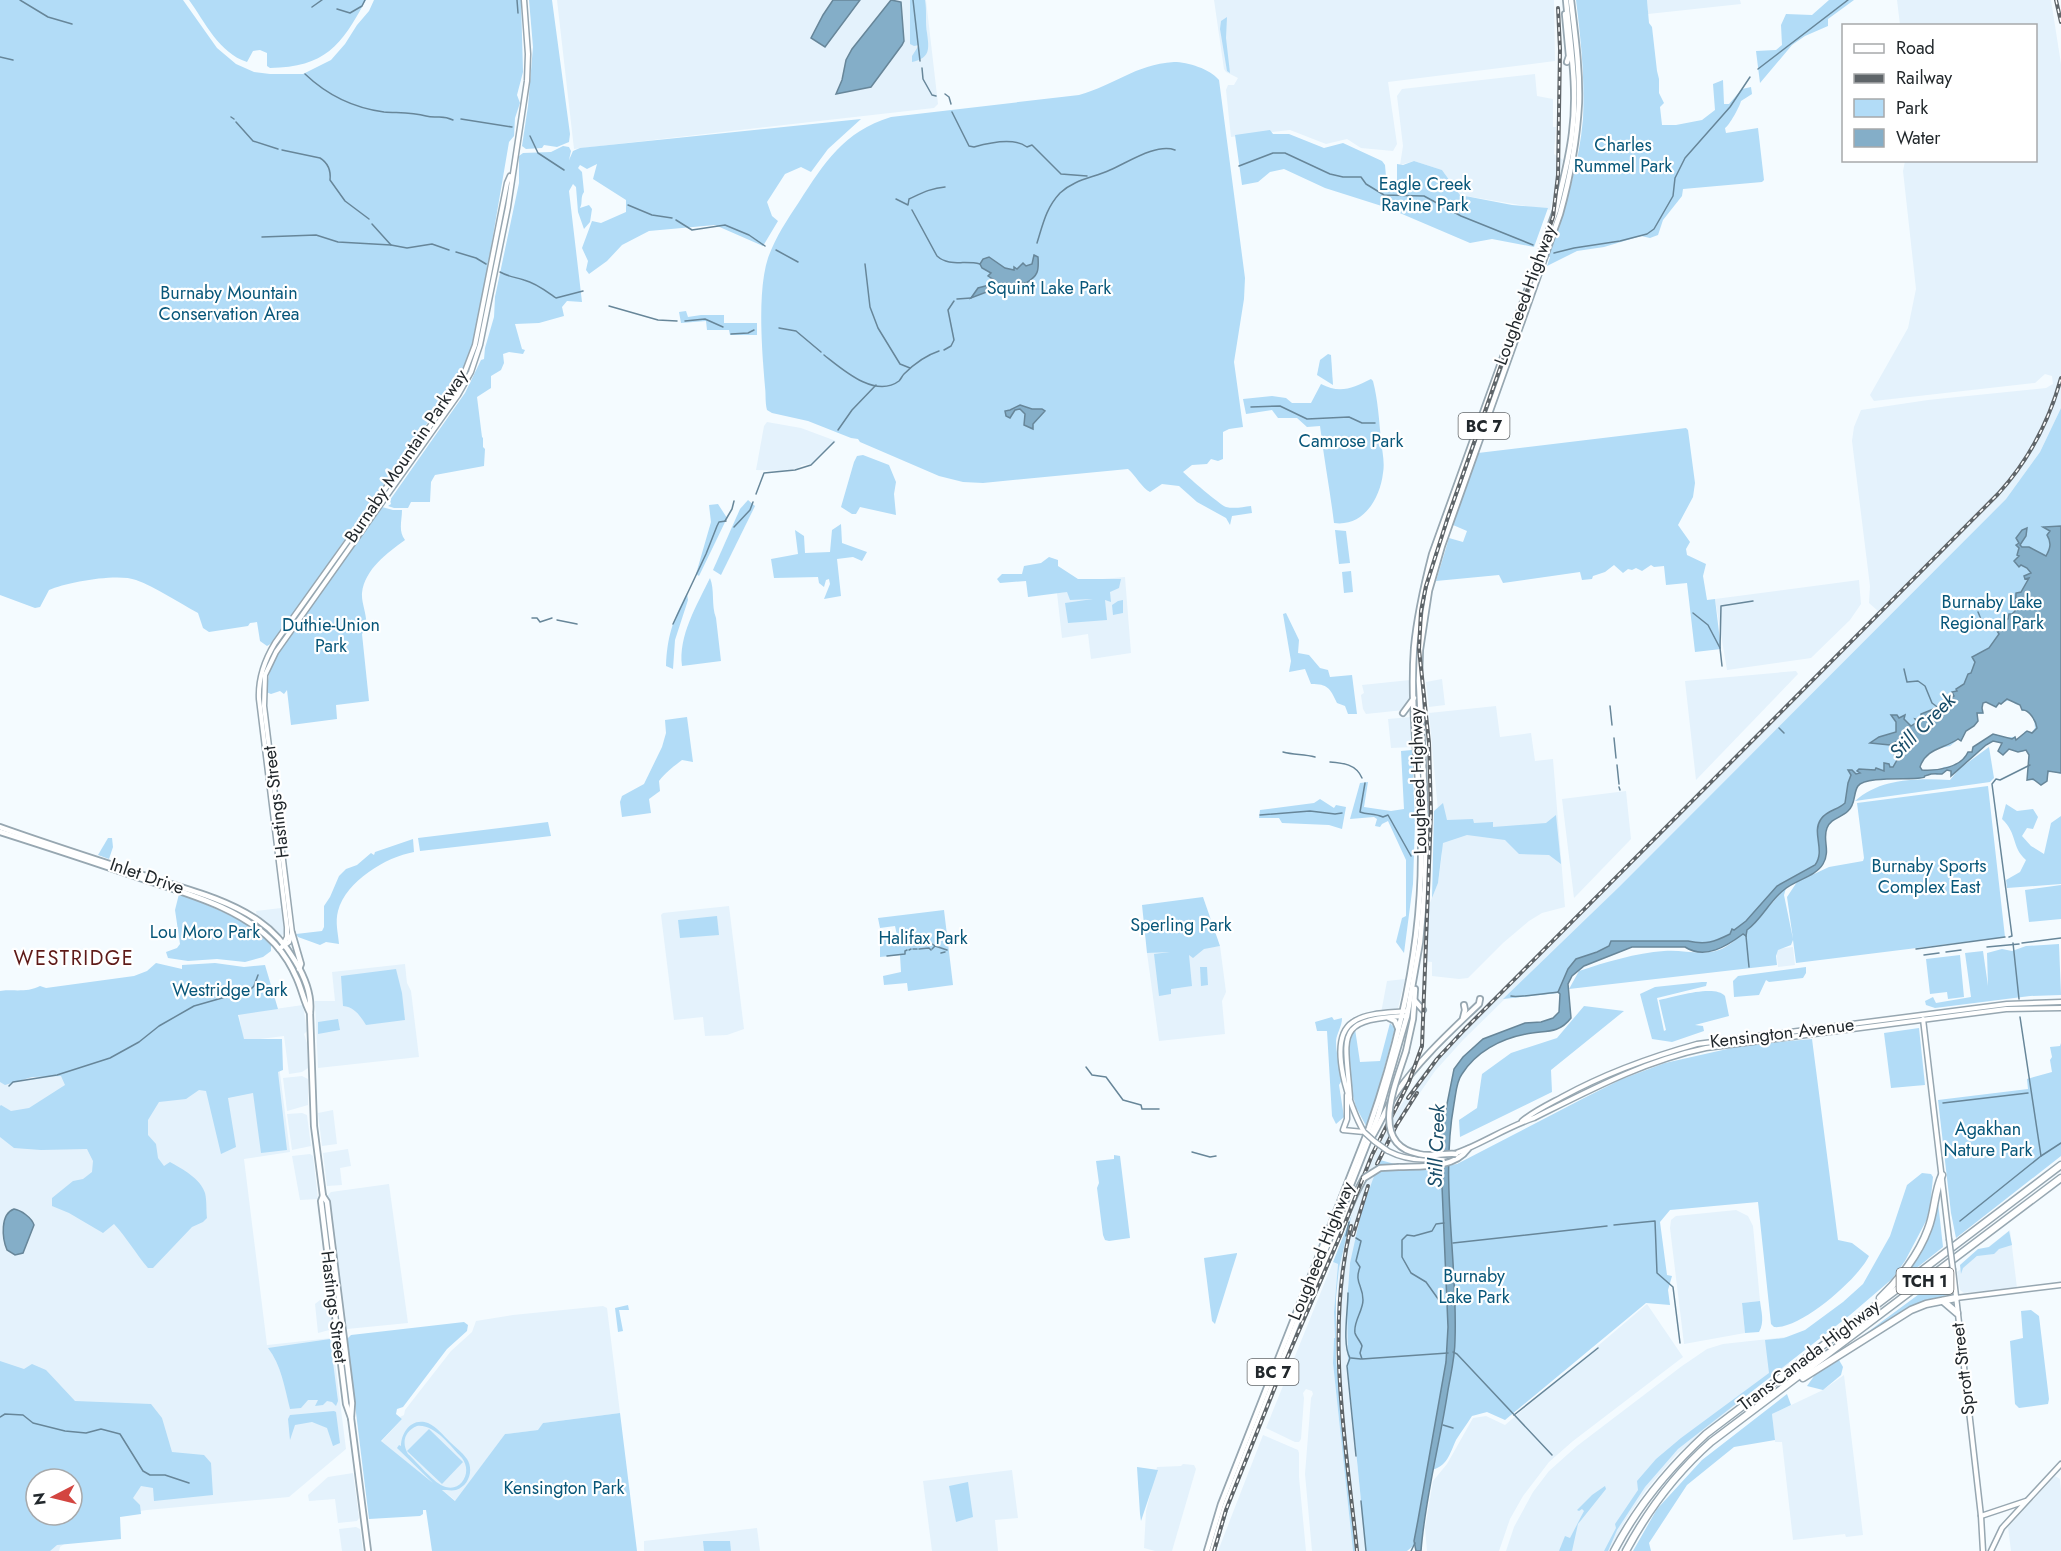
<svg xmlns="http://www.w3.org/2000/svg" width="2061" height="1551" font-family="Jost,sans-serif">
  <rect width="100%" height="100%" fill="#f4fbff"/>
  <g fill="#e4f2fc" fill-rule="evenodd">
    <path d="M557 0H926L938 104 934 108 574 149Z"/>
    <path d="M1214 0H1554L1555 61 1388 82 1397 144 1393 151 1361 148 1347 139 1326 144 1290 130 1231 137 1226 90 1228 85H1234L1238 78 1226 72 1224 69Z"/>
    <path d="M1647 0H1740L1741 4 1648 14Z"/>
    <path d="M1897 0H2051L2061 64V408L2040 452 2006 499 1620 886 1463 1040 1435 1071 1402 1119 1380 1160 1350 1263 1347 1302 1348 1370 1366 1551H1355L1336 1338 1334 1339 1333 1363 1353 1551H1312L1305 1474 1311 1398 1313 1394 1312 1391 1306 1389 1303 1393 1304 1398 1301 1439 1299 1442H1295L1266 1428 1333 1262 1338 1264 1334 1312 1336 1329 1339 1268 1352 1214 1371 1163 1396 1113 1418 1079 1458 1033 1878 611 1869 603 1870 586 1852 441 1854 427 1861 410 1928 400 2046 388 2053 384 2052 376 2045 374 2035 383 1874 401 1870 395 1908 328 1916 289 1903 171 1905 161 2036 160V26L1900 25Z"/>
    <path d="M1535 74 1537 96 1553 99V127H1556L1554 154 1563 160 1550 210 1460 195 1442 170 1414 161 1400 165 1403 146 1397 96 1402 89Z"/>
    <path d="M767 422 801 428 836 441 812 464 802 465 798 468 787 471 756 470 764 426Z"/>
    <path d="M1125 577 1131 653 1091 659 1088 634 1062 638 1057 593 1081 590 1080 581Z"/>
    <path d="M1859 580 1861 604 1850 620 1811 658 1727 670 1715 599Z"/>
    <path d="M1796 671 1798 674 1696 780 1685 681Z"/>
    <path d="M1442 679 1445 705 1429 707 1426 682Z"/>
    <path d="M1410 680V699L1404 710 1366 714 1363 709 1361 695 1364 693 1362 685Z"/>
    <path d="M1496 706 1500 737 1531 733 1535 761 1553 759 1565 907 1542 913 1529 921 1503 943 1468 978 1459 979 1432 976V962L1423 961 1429 905 1438 883 1442 854 1429 713Z"/>
    <path d="M1411 717 1413 747 1391 748 1388 719Z"/>
    <path d="M1626 791 1631 839 1574 898 1562 799Z"/>
    <path d="M729 906 744 1029 727 1035 705 1036 703 1017 674 1020 661 915 663 913Z"/>
    <path d="M281 908 285 933 281 936 257 917 256 911Z"/>
    <path d="M1220 946 1226 992 1222 1001 1225 1034 1159 1041 1147 953Z"/>
    <path d="M1793 947 1795 965 1778 967 1776 949Z"/>
    <path d="M405 964 407 983 411 991 419 1057 318 1068 315 1001H335L332 972Z"/>
    <path d="M1405 979 1398 1008 1394 1011 1381 1013 1387 981Z"/>
    <path d="M303 1005 307 1031 304 1034 307 1043 308 1068 302 1072 289 1074 284 1036 243 1041 239 1014Z"/>
    <path d="M277 1050 290 1152 244 1159 267 1345 332 1338 346 1449 289 1497 147 1510 114 1515 82 1531 60 1547 59 1551H0V1079ZM36 1479H72V1515H36Z"/>
    <path d="M302 1076 308 1079V1105L287 1111 283 1078Z"/>
    <path d="M333 1110 337 1144 322 1146 318 1113Z"/>
    <path d="M302 1113 307 1115 311 1146 292 1150 287 1114Z"/>
    <path d="M348 1149 351 1166 340 1168 342 1185 327 1186 323 1153Z"/>
    <path d="M310 1154 313 1156 318 1199 300 1200 292 1156Z"/>
    <path d="M389 1184 408 1323 347 1329 345 1326 328 1195 331 1192Z"/>
    <path d="M1736 1210 1748 1216 1753 1226 1760 1301 1742 1303 1745 1333 1684 1344 1670 1228 1671 1220 1676 1216Z"/>
    <path d="M2010 1230 2017 1288 1964 1293 1960 1290 1957 1272Z"/>
    <path d="M330 1299 333 1329 318 1333 315 1304 320 1300Z"/>
    <path d="M1647 1304 1683 1357 1573 1441 1549 1462 1523 1496 1510 1519 1499 1551H1427L1425 1528 1433 1481 1447 1464 1473 1418 1486 1416 1505 1425Z"/>
    <path d="M603 1306 607 1308 620 1413 543 1423 539 1430 505 1434 456 1501 381 1442 402 1419 400 1417 404 1415 405 1410 451 1351 472 1332 476 1321 513 1315Z"/>
    <path d="M1786 1337 1789 1364 1756 1388 1677 1454 1646 1490 1625 1521 1609 1551H1506L1514 1527 1533 1492 1549 1471 1577 1446 1682 1366 1707 1349 1723 1344Z"/>
    <path d="M1844 1375 1863 1535 1846 1537 1845 1534 1793 1540 1782 1442H1775L1772 1414 1823 1390Z"/>
    <path d="M1263 1435 1298 1450 1299 1453V1477L1306 1551H1218Z"/>
    <path d="M1183 1464 1194 1465 1196 1469 1172 1551H1155L1144 1548 1146 1511 1157 1467 1181 1466Z"/>
    <path d="M1012 1470 1018 1518 995 1520 998 1551H932L923 1481Z"/>
    <path d="M353 1473 359 1518 357 1521 338 1523 335 1499 309 1501 308 1495 328 1477Z"/>
    <path d="M2055 1476 2060 1479 2061 1492V1551H2011L2008 1527Z"/>
    <path d="M356 1527 360 1529 363 1551H342L339 1529Z"/>
    <path d="M757 1528 760 1551H644V1541Z"/>
  </g>
  <g fill="#b2dcf7" fill-rule="evenodd">
    <path d="M0 0H183L217 48 236 64 254 72 270 74H303L331 60 345 44 357 25 369 11 374 0H521L523 72 517 95 520 103 515 118 514 136 509 142 487 271 471 350 462 373 441 408 432 416 395 471 365 510 284 628C277 633 275 643 267 646L260 641 257 622 250 623 248 626 209 632 203 628 198 613C179 603 156 587 136 580 118 573 67 582 49 590L40 607 35 608 0 595Z"/>
    <path d="M189 0H366C341 46 325 67 270 68L267 66V53L260 50 253 51 247 62C219 53 205 22 189 0Z"/>
    <path d="M529 0H552L570 134 569 142 557 147 544 145 542 148 526 149 522 146 528 106 533 47Z"/>
    <path d="M910 0H925C927 11 925 24 927 33 929 48 931 58 912 62V56L919 45 914 46 910 44Z"/>
    <path d="M1576 0H1647L1649 23 1652 27 1657 71 1659 79V93L1664 103 1660 107 1662 125H1676L1702 120 1715 110 1713 84 1723 80 1724 104H1729L1742 89 1751 87 1752 94 1741 101C1740 106 1729 126 1725 128L1726 133 1758 128 1764 180 1762 182 1683 189 1682 196 1663 220 1658 235 1650 238 1641 236 1604 247 1577 251 1547 266 1550 257H1548C1564 212 1579 166 1583 119 1585 79 1581 40 1576 0Z"/>
    <path d="M1829 0H1854L1828 19V26L1805 36 1792 45 1760 83 1756 51 1776 50 1782 45 1781 25 1786 14 1812 15Z"/>
    <path d="M1227 17 1226 38 1230 73 1227 71 1220 29 1221 21Z"/>
    <path d="M1174 62C1188 62 1210 69 1219 80L1245 278 1244 299 1234 362 1243 427 1229 429 1223 432V459L1218 461 1211 459 1207 464 1192 465 1183 472C1189 478 1219 504 1226 507 1234 509 1243 507 1251 506L1252 513 1232 516 1230 525 1226 518 1197 502 1179 486 1162 484 1150 492C1142 488 1136 476 1128 469L983 483 963 482 939 476 860 442 858 439 851 438 808 421 772 413 767 410C765 402 766 395 765 387 762 351 757 292 768 258 775 238 787 220 799 202 825 162 843 132 891 117L1079 95C1115 85 1134 65 1174 62Z"/>
    <path d="M861 119 828 149 811 172 801 167 785 174 767 202 772 216 778 221 763 246 715 225 649 231 622 245 607 261 589 274 586 270 588 261 582 248 592 221 601 223 626 212V200L593 179 597 164 587 169 580 165 578 168 582 172 584 192C580 197 583 203 580 208L589 205 592 209 590 222 584 229 578 212 576 187 573 184 569 191 582 302 567 301 562 307 564 316 539 323 515 324 522 349 525 350 523 354 509 352 503 354 504 363 501 370 491 376V388L477 397 482 437 483 438V447L485 449 484 466 435 475 431 482 430 502H411L408 508H394L388 506 391 504 390 500 465 393 481 360 484 359 485 348 494 317 495 297 519 183V156L523 153 551 152 563 146 569 147 571 151 569 160 573 151 580 148Z"/>
    <path d="M1270 130 1273 134H1289L1324 148 1343 143 1382 161 1385 165 1387 188 1397 189V164L1403 165 1414 161 1442 170 1460 195 1512 205 1548 208 1534 247 1492 239 1470 243 1388 208 1325 188 1284 169 1270 172 1258 182 1242 185 1235 135Z"/>
    <path d="M686 311 688 317 701 315H724V323H757V335H730L729 330H707L706 321 681 323 679 312Z"/>
    <path d="M1328 354 1331 355 1333 385 1317 375 1320 360Z"/>
    <path d="M1371 379 1373 381C1378 400 1379 420 1381 440 1382 451 1385 462 1383 473 1380 499 1363 527 1334 523 1330 490 1324 459 1320 426L1307 427 1297 418H1278L1272 410 1246 414 1243 399 1272 396 1286 398 1292 403H1311L1321 384C1340 394 1353 388 1371 379Z"/>
    <path d="M2061 408V774L2051 771 2039 782 2031 780V759L2028 751 2025 749 2023 752 2011 747 2007 752 2003 753C2002 746 2001 740 1993 738L1951 771 1944 770 1937 775 1931 773C1936 772 1939 769 1944 767 1948 766 1954 766 1958 764 1973 757 1977 739 1996 734L2001 738 2013 737 2015 741 2021 738 2025 731 2031 733 2035 728 2034 719 2027 710 2022 711 2021 705 2015 704 2012 699 1996 705 1984 702 1981 707 1983 714H1976L1955 742 1950 746 1930 750 1917 765 1854 777 1847 803 1826 817 1819 862 1776 889 1753 916 1724 941 1702 945 1620 942 1574 964 1559 993 1503 999 1620 886 2006 499 2040 452Z"/>
    <path d="M1686 428 1688 430 1695 483 1693 497 1678 525 1690 542 1686 549 1687 555 1706 564 1703 576 1707 600 1715 599 1721 649 1695 652 1687 583 1666 585 1664 566 1654 567 1651 565 1642 571 1636 568 1632 570 1628 569 1623 573 1614 565 1605 572 1593 576 1592 579 1582 580 1580 572 1503 583 1499 575 1436 581 1449 538 1463 542 1467 531 1453 525 1478 453Z"/>
    <path d="M863 455 889 465 896 482 894 494 896 515 860 507 856 514H852L841 507 854 462 857 456Z"/>
    <path d="M748 500 755 506 721 575 713 570 740 509Z"/>
    <path d="M718 504 727 518 699 576 696 574 711 522 709 505Z"/>
    <path d="M382 507 393 510H402C402 521 398 531 405 540 387 553 365 569 362 593 361 607 372 623 362 634L369 701 336 705 337 719 291 725 287 690 284 694 280 691 271 694 266 692 270 670 279 652Z"/>
    <path d="M841 524 842 543 867 552 862 561 853 557 837 559 841 596 824 599 830 584 829 579 826 580 824 587 819 583 818 577 774 578 771 559 798 554 795 530 804 536 805 553 830 552 832 530Z"/>
    <path d="M1335 530 1346 531 1350 563 1339 564Z"/>
    <path d="M1049 557 1058 560V566L1078 579H1121L1119 588 1110 592 1111 602 1105 600 1107 620 1068 623 1065 603 1093 599 1070 600 1067 592 1028 597 1026 581 1000 583 997 579 1002 574H1022L1024 566 1041 563Z"/>
    <path d="M1351 571 1353 592 1344 593 1342 572Z"/>
    <path d="M710 578C715 590 711 605 716 618L721 661 682 666C678 636 697 605 710 578Z"/>
    <path d="M687 593 688 600 675 640 673 669 666 666C667 637 673 619 687 593Z"/>
    <path d="M1123 600V613L1113 615 1112 605 1118 601Z"/>
    <path d="M1286 613 1299 640 1298 653 1309 655 1320 668 1328 670 1330 677 1352 675 1357 714H1348L1345 706 1337 703C1330 688 1328 684 1311 684L1305 669 1289 672 1291 661 1283 614Z"/>
    <path d="M687 717 693 762 682 760C673 767 666 772 659 781L660 791 649 799 651 813 622 817 620 802 622 796 644 784 662 747 666 733 665 720Z"/>
    <path d="M1989 747 1994 778 1990 782 1855 801C1880 778 1918 778 1950 780L1959 769Z"/>
    <path d="M1412 750 1415 822 1413 884 1404 953 1396 942 1402 918 1406 916V860L1388 821 1382 824 1380 827 1375 826 1377 819 1374 817 1350 819 1360 783 1368 782 1364 807 1391 811 1404 809 1401 751Z"/>
    <path d="M1988 786 2005 937 1796 963 1793 940 1791 945 1778 950 1776 956 1777 965 1569 989 1579 971C1606 962 1636 953 1664 951 1681 949 1701 956 1719 950 1738 944 1770 904 1786 888L1784 895 1793 939 1787 897 1797 882 1829 867 1863 861 1864 858 1857 803Z"/>
    <path d="M1320 799 1334 808 1336 805 1346 807 1342 829 1329 825 1282 823 1279 818H1259L1260 810 1314 803Z"/>
    <path d="M1443 803 1447 820 1473 819 1474 823 1493 822V827L1546 823 1556 815 1561 864 1549 855 1519 854 1505 840 1467 835 1443 843 1438 883 1432 898 1434 811Z"/>
    <path d="M2006 804 2017 811 2033 809 2038 817 2033 829 2027 828 2022 836 2031 846 2044 854 2051 823 2061 816V884L2007 888 2006 880 2020 872 2026 860C2011 847 2018 834 2002 819Z"/>
    <path d="M548 822 551 836 420 851 418 838Z"/>
    <path d="M108 838H112L113 847 109 859 98 855Z"/>
    <path d="M413 839 414 852C386 857 346 881 338 911 335 922 338 933 339 944L326 942 320 945 298 937 296 934 322 931 324 927V906L330 897 339 876 346 869 357 865 371 853 374 855 375 852Z"/>
    <path d="M2061 885V919L2029 922 2025 890Z"/>
    <path d="M179 894C212 907 247 919 271 945V951L263 957 245 962 217 959 188 961 168 958 166 952 177 948 180 944 175 910Z"/>
    <path d="M1203 897 1220 946 1204 949 1193 958 1189 955 1192 986 1171 989V994L1159 996 1154 954 1170 952 1147 953 1142 905Z"/>
    <path d="M944 910 953 985 908 991 907 983 884 985 883 976 901 972 900 955 880 957V938L897 935 895 926 880 928 878 918Z"/>
    <path d="M717 916 719 935 680 938 678 920Z"/>
    <path d="M2059 944 2061 995 2030 996 1935 1008 1926 1005 1925 1001 1933 997 1936 1003 1971 997 1965 953 1983 951 1988 986 1987 953 2002 949 2012 951 2026 946Z"/>
    <path d="M1960 955 1964 997 1948 999 1947 992 1930 994 1926 959Z"/>
    <path d="M156 963 182 969V965L215 963 244 967 265 965 278 1009 238 1015 244 1039H282L283 1070 278 1072 287 1150 261 1153 253 1093 228 1098 236 1147 221 1154 206 1091 199 1090 186 1099 159 1102 148 1120V1135L156 1144 158 1158 164 1166 170 1162C181 1168 201 1179 205 1193 207 1201 206 1210 207 1218L203 1222 192 1227 153 1268H148C136 1254 127 1238 114 1224L103 1233 69 1213 52 1206V1198L73 1181 83 1179 92 1172 93 1161 87 1149 41 1150 14 1148 0 1137V1106L1 1105 11 1111 29 1108 65 1085 61 1076 32 1077 5 1085 0 1082V991C14 989 27 993 40 986L46 988 134 976 147 971Z"/>
    <path d="M1200 967H1207L1208 985 1201 986Z"/>
    <path d="M1806 967V973L1803 978 1769 982 1766 980 1759 995 1734 997 1733 981 1738 976Z"/>
    <path d="M396 969 402 993 405 1020 366 1025C360 1016 355 1007 343 1006L341 976Z"/>
    <path d="M1702 982H1707L1706 986 1657 998 1664 1031 1666 1030 1659 1000C1674 997 1715 984 1725 996L1729 1016 1695 1025 1703 1026 1704 1031 1672 1042 1652 1039 1640 994 1655 987Z"/>
    <path d="M1584 1006 1624 1011 1551 1070 1552 1092 1460 1137 1459 1120 1477 1108 1482 1074 1511 1053 1557 1038Z"/>
    <path d="M1332 1017 1334 1020 1342 1018C1342 1027 1337 1032 1336 1041 1336 1054 1340 1067 1342 1080L1339 1085 1344 1117 1336 1124 1332 1116 1327 1031H1317L1315 1022Z"/>
    <path d="M338 1019 340 1030 318 1034V1022Z"/>
    <path d="M1390 1023 1395 1028 1376 1098 1366 1126 1356 1107 1353 1096 1348 1047 1349 1038 1355 1029 1360 1062 1380 1061Z"/>
    <path d="M1919 1028 1925 1085 1891 1088 1884 1033Z"/>
    <path d="M1812 1039 1838 1240 1852 1243 1869 1256C1858 1279 1800 1330 1774 1327L1771 1324 1758 1202 1670 1210 1660 1222 1667 1275 1672 1276 1668 1290 1670 1305 1646 1303 1505 1420 1487 1412 1472 1416C1467 1424 1461 1432 1456 1440 1450 1453 1447 1468 1430 1470L1417 1543 1407 1551H1366L1348 1370 1347 1302 1350 1263 1362 1209 1380 1160 1417 1170 1457 1164 1584 1098 1622 1079 1665 1063 1745 1045Z"/>
    <path d="M2061 1043V1156L1956 1238 1951 1213 1938 1100 2028 1089 2027 1079 2052 1072 2050 1060 2052 1057 2050 1047 2060 1046Z"/>
    <path d="M1114 1155 1120 1156 1130 1238 1109 1241 1105 1240 1103 1235 1097 1188 1099 1183 1096 1161 1114 1159Z"/>
    <path d="M1922 1173 1931 1174 1933 1177 1930 1208 1926 1221 1905 1261 1892 1279 1850 1315 1678 1449 1645 1487 1617 1530 1608 1551H1604L1616 1528 1615 1524 1638 1490 1637 1481 1656 1459 1681 1438 1769 1373 1765 1340 1784 1338 1805 1330 1843 1302 1863 1284 1890 1236 1907 1185Z"/>
    <path d="M1938 1202 1943 1247 1904 1278 1903 1276 1936 1210Z"/>
    <path d="M1352 1214 1339 1268 1336 1298V1359L1355 1551H1353L1333 1363 1334 1338H1335L1334 1312 1338 1264 1333 1262Z"/>
    <path d="M2009 1231 2012 1245 1999 1249 1994 1254 1977 1256 1963 1268 1961 1274 1960 1265 1978 1249 1989 1247Z"/>
    <path d="M1237 1253V1254L1215 1324 1212 1321 1204 1258Z"/>
    <path d="M1949 1272 1951 1294 1918 1303 1862 1339 1865 1334Z"/>
    <path d="M1760 1301C1761 1311 1765 1322 1759 1332L1745 1333 1742 1303Z"/>
    <path d="M628 1305 629 1310H619L623 1331 618 1332 615 1308Z"/>
    <path d="M2031 1310 2039 1316 2049 1399 2048 1404 2019 1408 2015 1404 2010 1341 2023 1338 2021 1311Z"/>
    <path d="M464 1322 468 1325 467 1331 447 1349 403 1407 397 1409 396 1414 402 1419 381 1441 433 1483 397 1448 399 1445 401 1446C401 1432 412 1417 428 1423 437 1427 443 1435 450 1442 455 1447 462 1452 467 1459 474 1470 469 1486 456 1490 452 1491 446 1490 442 1490L455 1501 505 1434 538 1430 543 1423 620 1413 637 1551H432L426 1510H423V1514L420 1516 369 1519 347 1339 351 1335ZM417 1426C435 1424 450 1446 462 1458 473 1472 461 1494 443 1486 432 1481 417 1462 408 1454 401 1442 405 1431 417 1426Z"/>
    <path d="M330 1339 338 1401 336 1406 332 1402 327 1401 323 1405 315 1406 318 1400H308L301 1408 290 1409C285 1389 281 1364 268 1348Z"/>
    <path d="M1839 1360 1843 1367 1841 1375 1823 1390 1807 1386 1817 1372Z"/>
    <path d="M0 1361 24 1369 32 1364 46 1370 75 1401 151 1404 162 1418 172 1452 204 1455 211 1463 213 1495 154 1501 153 1488 141 1486 133 1498 140 1505 141 1514 120 1517 121 1539 57 1545 50 1551H0ZM36 1479H72V1515H36Z"/>
    <path d="M1787 1394 1791 1405 1772 1414 1775 1440 1734 1447 1687 1485 1649 1543 1651 1551H1633L1657 1509 1702 1460Z"/>
    <path d="M334 1411 336 1412 340 1443 333 1446 327 1428 312 1422 295 1425 290 1440 288 1419 290 1415Z"/>
    <path d="M429 1429 463 1462 442 1484 407 1451Z"/>
    <path d="M1137 1467 1158 1470 1141 1521 1140 1514Z"/>
    <path d="M968 1482 973 1517 956 1522 949 1486Z"/>
    <path d="M1605 1486 1606 1489 1578 1524 1572 1551H1559L1565 1536 1570 1538 1584 1511 1582 1509 1579 1511 1577 1510 1592 1495Z"/>
    <path d="M703 1541H730L731 1551H704Z"/>
  </g>
  <g fill="#84aec8" stroke="#678699" stroke-width="1.5" fill-rule="evenodd">
    <path d="M833 0H860L825 47 811 38 823 15Z"/>
    <path d="M891 0 901 2 904 41 902 45 871 87 836 94 842 80 846 60 852 49Z"/>
    <path d="M1034 255 1038 257C1039 271 1038 276 1026 283L1017 282 1010 288H997L971 298 978 288 993 284 994 280 988 276 991 273 982 268 980 264 983 259 989 257 1005 268 1014 270V267L1017 269 1023 263 1026 266 1032 264Z"/>
    <path d="M1020 405 1032 409H1042L1045 411 1033 424V429L1024 425 1025 414 1020 409 1015 410 1010 418 1006 416 1005 411 1010 410Z"/>
    <path d="M2061 526V773L2048 771 2047 781 2041 785 2033 779 2027 780 2029 755 2026 750 2018 752 2009 749 2003 755 1998 751 2002 743 1993 741 1986 745 1951 776V771L1947 770 1942 774C1938 774 1932 773 1928 775 1920 777 1929 777 1920 778 1909 780 1865 776 1858 786 1853 793 1856 804 1848 811 1841 818 1831 818 1827 828 1822 840 1831 850 1823 864 1816 876 1796 880 1785 889 1770 900 1762 919 1747 930L1746 936 1743 934C1727 946 1705 960 1685 947H1632L1584 966 1572 976 1568 984 1571 1018C1558 1035 1544 1030 1526 1034 1500 1039 1476 1052 1462 1074 1456 1082 1456 1094 1454 1104 1440 1181 1458 1262 1455 1340 1455 1357 1451 1373 1448 1390 1440 1443 1425 1497 1421 1551H1416L1414 1541 1418 1520 1446 1362 1448 1327 1440 1139 1454 1069 1463 1057 1483 1039 1525 1023 1541 1022 1553 1018 1559 1012 1560 994 1558 992 1568 969 1576 959 1597 952 1609 946 1611 941H1688C1706 945 1714 942 1730 934L1732 929 1734 930 1746 921 1777 886 1815 865C1826 850 1811 833 1821 819 1827 810 1838 810 1845 803L1848 783 1851 775 1848 770H1852L1856 774 1860 773 1857 771 1859 769 1875 770 1876 768 1884 771V763L1889 764 1890 767H1893L1897 760 1894 754 1902 748 1896 742 1890 745 1870 743 1879 737 1896 732V722L1891 715H1897L1899 718 1905 715 1904 719 1911 726 1917 722 1915 719 1919 720 1921 718V714L1946 704 1944 698 1948 700 1954 696 1952 692 1957 691 1956 689 1964 684 1968 674 1971 673 1975 662 1972 657 1989 648 1999 634 1994 626 2000 629 2006 619H2008L2009 614H2012L2015 611 2016 593 2021 592 2029 578 2025 579 2024 576 2031 573 2027 568 2021 565 2019 567 2014 561 2019 556 2017 555 2019 548 2016 545 2019 543 2016 538 2022 530 2027 528 2026 536 2020 545 2022 547H2029L2046 556C2050 549 2052 543 2047 535L2050 531 2043 527ZM2007 699 2020 705 2022 710C2029 709 2036 721 2037 728L2032 733 2027 731 2016 740 2015 737 2012 739 1993 734 1973 747 1972 752H1968C1961 768 1937 771 1922 770L1920 767C1926 748 1944 749 1958 739L1961 741 1966 731 1974 726 1978 721 1977 713H1983L1982 708 1983 703 1986 702 1996 707 1999 703 2001 704Z"/>
    <path d="M14 1209C21 1210 32 1218 34 1225L23 1253 15 1255 7 1250C2 1238 0 1214 14 1209Z"/>
  </g>
  <g fill="none" stroke-linecap="round" stroke-linejoin="round">
    <g stroke="#678699" stroke-width="1.5">
      <path d="M20 0 48 17 72 24"/>
      <path d="M517 0 518 13"/>
      <path d="M913 0 920 61"/>
      <path d="M312 7 322 0"/>
      <path d="M337 9 350 13 362 6 365 0"/>
      <path d="M0 57 13 60"/>
      <path d="M922 68 923 79 932 95 936 96"/>
      <path d="M1758 69 1848 0"/>
      <path d="M305 74C327 95 354 108 384 112 399 113 412 112 426 116 437 119 441 114 453 120"/>
      <path d="M945 94 949 97 951 104"/>
      <path d="M952 112 969 146 974 147C988 143 1014 137 1027 147L1032 145 1061 174 1087 176"/>
      <path d="M231 117 234 119"/>
      <path d="M461 119 512 127"/>
      <path d="M236 122 253 141 278 149"/>
      <path d="M530 136 538 153 564 170"/>
      <path d="M282 150 320 158C328 163 331 171 330 180L345 201 369 219"/>
      <path d="M1239 166 1273 153H1285L1330 174 1343 177H1361L1366 184 1384 195 1424 196 1461 216 1533 245"/>
      <path d="M896 199 908 205 909 199C922 193 931 188 945 187"/>
      <path d="M628 205 652 215 672 218"/>
      <path d="M912 210 937 256C949 267 965 260 980 264"/>
      <path d="M676 220 692 230 725 225 749 235 765 246"/>
      <path d="M372 224 391 245"/>
      <path d="M262 237 316 235 338 242 391 245 407 248 432 244 449 250"/>
      <path d="M1037 243C1043 224 1046 208 1060 193 1075 179 1093 178 1110 170 1127 163 1156 143 1175 150"/>
      <path d="M776 250 798 262"/>
      <path d="M456 252 476 258 486 264"/>
      <path d="M1554 253 1574 248 1620 241 1647 234 1654 229 1673 196 1675 178 1685 158 1730 107 1750 77"/>
      <path d="M865 264 870 307 878 328 900 364 910 368"/>
      <path d="M500 272C509 277 515 277 524 280 536 283 546 291 556 298L583 291"/>
      <path d="M957 299 971 298"/>
      <path d="M609 306 658 320 677 321"/>
      <path d="M685 321 705 319 723 327"/>
      <path d="M779 328 796 331 821 352"/>
      <path d="M731 334 748 333 754 330"/>
      <path d="M944 350 951 346 954 340 948 310 954 301"/>
      <path d="M824 355C842 369 875 399 899 381 901 379 902 376 904 374 914 364 927 355 939 351"/>
      <path d="M1251 407 1280 406 1307 419 1349 417 1362 423H1375"/>
      <path d="M838 430 852 410 876 385"/>
      <path d="M756 494 764 473 795 470 811 465 834 442"/>
      <path d="M725 521 732 509 734 501"/>
      <path d="M734 527 750 510 753 502"/>
      <path d="M1978 612 1983 624 1995 628"/>
      <path d="M1693 613 1708 625 1720 648 1722 666"/>
      <path d="M532 618H537L540 622 552 618"/>
      <path d="M557 620 577 624"/>
      <path d="M673 624 706 554 717 526 719 522 726 521"/>
      <path d="M1720 648 1721 606 1753 601"/>
      <path d="M1904 669 1907 682 1918 681 1925 686 1932 703 1940 709"/>
      <path d="M1610 706 1612 725"/>
      <path d="M1779 728 1784 733"/>
      <path d="M1614 738 1616 758"/>
      <path d="M1283 752C1294 755 1304 754 1315 757"/>
      <path d="M1330 762C1343 763 1356 764 1362 778"/>
      <path d="M1617 765 1619 784"/>
      <path d="M1365 783 1360 812C1368 815 1374 813 1383 817L1388 815 1411 856"/>
      <path d="M1619 787 1620 790"/>
      <path d="M1260 815 1310 811 1335 814 1342 813"/>
      <path d="M907 932 918 935"/>
      <path d="M906 935V933"/>
      <path d="M920 935 935 946"/>
      <path d="M1746 936 1749 967"/>
      <path d="M2009 937 2012 936 1992 784 1996 779 2000 780 2030 765"/>
      <path d="M2013 943 2019 999"/>
      <path d="M2022 943 2061 938"/>
      <path d="M1987 947 2019 944"/>
      <path d="M913 949H917"/>
      <path d="M919 949 929 948 931 950"/>
      <path d="M932 949 935 946 947 950"/>
      <path d="M1916 949 2005 937"/>
      <path d="M909 950 911 949"/>
      <path d="M1946 952 1961 950"/>
      <path d="M941 953 945 952"/>
      <path d="M1924 955 1939 953"/>
      <path d="M887 956 905 954V951L907 950"/>
      <path d="M1511 996C1517 998 1549 993 1558 992"/>
      <path d="M2020 1017 2041 1156"/>
      <path d="M1086 1067 1092 1075 1106 1077 1123 1100 1141 1105 1142 1109H1159"/>
      <path d="M9 1086 13 1082 57 1075 110 1058 139 1042 159 1026 194 1006 250 990 254 986 258 975"/>
      <path d="M1943 1103 2028 1093"/>
      <path d="M1192 1152 1210 1157 1216 1156"/>
      <path d="M1960 1221 2041 1156 2061 1143"/>
      <path d="M1444 1223 1436 1224 1432 1231 1414 1236 1407 1235 1402 1240V1257L1411 1273 1426 1282 1441 1303 1446 1304"/>
      <path d="M1614 1225 1655 1221 1657 1273 1673 1287 1680 1343"/>
      <path d="M1346 1236 1349 1222"/>
      <path d="M1356 1238 1361 1241 1356 1261 1360 1267C1354 1283 1363 1285 1363 1300 1363 1311 1353 1322 1355 1333 1356 1337 1361 1342 1362 1346L1360 1353 1362 1359 1448 1353"/>
      <path d="M1453 1243 1607 1226"/>
      <path d="M1348 1293C1348 1310 1342 1345 1350 1358L1347 1366 1356 1456"/>
      <path d="M1453 1352 1457 1354 1552 1455"/>
      <path d="M1351 1358 1361 1359"/>
      <path d="M1514 1415 1598 1348"/>
      <path d="M0 1417 5 1414 23 1415 33 1423 65 1431 86 1433 101 1429 120 1434 143 1471 150 1475H165L189 1483"/>
      <path d="M1443 1425 1453 1428"/>
      <path d="M1361 1501 1366 1551"/>
      <path d="M1411 1551 1415 1543"/>
    </g>
    <defs>
      <g id="secondary">
        <path d="M283 945 287 937V927L259 699C258 678 264 661 275 643L448 401 464 374 475 345 507 183 510 176"/>
        <path d="M279 949 289 942 292 933 264 706 265 675 276 652 458 395 471 372 480 345 508 207 527 81 528 54 524 0"/>
        <path d="M1923 1019 1949 1239"/>
        <path d="M1347 1095V1119L1343 1130 1364 1132"/>
        <path d="M1350 1098C1346 1036 1332 1019 1407 1016"/>
        <path d="M1522 1121C1534 1111 1549 1104 1562 1097 1606 1073 1650 1057 1697 1044L2007 1004 2061 1002"/>
        <path d="M1364 1132C1351 1110 1325 1040 1353 1022 1367 1012 1392 1013 1408 1011"/>
        <path d="M1388 1151C1441 1178 1485 1134 1534 1118 1590 1090 1644 1061 1706 1048L2006 1009 2061 1008"/>
        <path d="M1953 1270 1981 1516 1983 1551"/>
        <path d="M1956 1298 2061 1285"/>
        <path d="M1981 1516 2026 1501"/>
        <path d="M1991 1551 2002 1528 2061 1464"/>
      </g>
      <g id="primary">
        <path d="M1565 14 1569 56 1567 62"/>
        <path d="M1403 713 1414 698"/>
        <path d="M0 827C53 846 108 863 161 881 194 891 230 901 259 921 284 938 314 981 310 1013L314 1126 323 1196 327 1202 329 1219 352 1403 351 1418"/>
        <path d="M0 832C44 846 87 860 131 875 179 892 239 905 275 944 284 954 292 967 297 979 302 990 304 1002 310 1013"/>
        <path d="M292 933 301 964 299 969"/>
        <path d="M1415 1001 1423 1010"/>
        <path d="M1389 1018 1395 1021 1398 1028"/>
        <path d="M1463 1018 1465 1010 1464 1005"/>
        <path d="M1406 1051 1413 1019 1415 989"/>
        <path d="M1372 1137C1381 1122 1387 1106 1397 1092 1420 1059 1451 1031 1479 1004L1480 999"/>
        <path d="M1399 1167C1421 1166 1454 1169 1468 1149"/>
        <path d="M323 1196 321 1201 346 1404 351 1418 368 1551"/>
        <path d="M1304 1314 1355 1195 1364 1178"/>
        <path d="M1207 1551 1221 1504 1369 1128C1399 1042 1421 949 1421 857 1422 787 1409 717 1414 648 1417 616 1424 585 1432 554L1556 210C1562 184 1569 159 1572 133 1578 88 1570 44 1566 0"/>
        <path d="M1212 1551 1225 1506 1378 1116 1407 1016 1420 942 1425 885 1426 827 1419 681 1420 650 1429 591 1442 546 1560 214C1570 178 1577 140 1579 103 1580 68 1575 34 1571 0"/>
      </g>
      <g id="highway">
        <path d="M1880 1298C1899 1280 1919 1254 1928 1229 1935 1212 1934 1192 1942 1175"/>
        <path d="M1943 1301 1957 1313"/>
        <path d="M1803 1378 1911 1310 1926 1304 1956 1298"/>
        <path d="M1614 1551C1638 1505 1668 1469 1706 1434L2061 1165"/>
        <path d="M1626 1551C1648 1510 1676 1473 1711 1442L2061 1178"/>
      </g>
    </defs>
    <use href="#secondary" stroke="#97a7b1" stroke-width="7"/>
    <use href="#primary" stroke="#97a7b1" stroke-width="8"/>
    <use href="#highway" stroke="#97a7b1" stroke-width="9"/>
    <use href="#secondary" stroke="#fff" stroke-width="4"/>
    <use href="#primary" stroke="#fff" stroke-width="4.5"/>
    <use href="#highway" stroke="#fff" stroke-width="6"/>
    <defs>
      <g id="rail">
        <path d="M2056 0 2061 22"/>
        <path d="M1408 1098 1437 1059 1465 1029 1998 494C2028 461 2049 422 2061 378"/>
        <path d="M1377 1164 1396 1126 1417 1093"/>
        <path d="M1351 1226C1325 1333 1346 1443 1357 1551"/>
        <path d="M1353 1235 1368 1186"/>
        <path d="M1214 1551 1226 1510 1281 1372 1340 1236 1372 1155 1409 1082 1422 1046 1431 813 1429 743 1419 649 1421 611 1426 586 1448 517 1553 217 1558 175 1560 49 1558 8"/>
      </g>
    </defs>
    <use href="#rail" stroke="#5f6569" stroke-width="4"/>
    <use href="#rail" stroke="#fff" stroke-width="1.5" stroke-dasharray="4.5" stroke-linecap="butt"/>
    <defs>
      <g id="secondary-bridge">
        <path d="M1364 1132 1374 1141 1388 1151"/>
        <path d="M1949 1239 1953 1270"/>
      </g>
      <g id="primary-bridge">
        <path d="M1406 1051C1397 1081 1367 1145 1419 1154 1430 1157 1443 1153 1456 1154"/>
        <path d="M1364 1178 1380 1168 1399 1167"/>
      </g>
    </defs>
    <use href="#secondary-bridge" stroke="#97a7b1" stroke-width="7" stroke-linecap="butt"/>
    <use href="#primary-bridge" stroke="#97a7b1" stroke-width="8" stroke-linecap="butt"/>
    <use href="#secondary-bridge" stroke="#fff" stroke-width="4"/>
    <use href="#primary-bridge" stroke="#fff" stroke-width="4.5"/>
  </g>
  <g text-anchor="middle" stroke-width="4.5" stroke-linejoin="round" paint-order="stroke">
    <g fill="#fff" stroke="#64686b" stroke-width="1.5">
      <rect x="1458.5" y="413" width="51" height="26" rx="4.5"/>
      <rect x="1896.5" y="1268" width="57" height="26" rx="4.5"/>
      <rect x="1247.5" y="1359" width="51" height="26" rx="4.5"/>
    </g>
    <g font-size="16" font-weight="bold" fill="#22282c">
      <text x="1484" y="432">BC 7</text>
      <text x="1925" y="1287">TCH 1</text>
      <text x="1273" y="1378">BC 7</text>
    </g>
    <g font-size="18" fill="#075679" stroke="#fff">
      <text x="1623" y="151">Charles<tspan x="1623" dy="21">Rummel Park</tspan></text>
      <text x="1425" y="190">Eagle Creek<tspan x="1425" dy="21">Ravine Park</tspan></text>
      <text x="1049" y="294">Squint Lake Park</text>
      <text x="229" y="299">Burnaby Mountain<tspan x="229" dy="21">Conservation Area</tspan></text>
      <text x="1351" y="447">Camrose Park</text>
      <text x="1992" y="608">Burnaby Lake<tspan x="1992" dy="21">Regional Park</tspan></text>
      <text x="331" y="631">Duthie-Union<tspan x="331" dy="21">Park</tspan></text>
      <text x="1929" y="872">Burnaby Sports<tspan x="1929" dy="21">Complex East</tspan></text>
      <text x="1181" y="931">Sperling Park</text>
      <text x="205" y="938">Lou Moro Park</text>
      <text x="923" y="944">Halifax Park</text>
      <text x="230" y="996">Westridge Park</text>
      <text x="1988" y="1135">Agakhan<tspan x="1988" dy="21">Nature Park</tspan></text>
      <text x="1474" y="1282">Burnaby<tspan x="1474" dy="21">Lake Park</tspan></text>
      <text x="564" y="1494">Kensington Park</text>
    </g>
    <g font-size="18" fill="#22282c" stroke="#fff">
      <text transform="translate(1525 295) rotate(-70)" y="6">Lougheed Highway</text>
      <text transform="translate(406 456) rotate(-56)" y="6">Burnaby Mountain Parkway</text>
      <text transform="translate(1418 781) rotate(-92)" y="6">Lougheed Highway</text>
      <text transform="translate(276 802) rotate(-97)" y="6">Hastings Street</text>
      <text transform="translate(147 876) rotate(19)" y="6">Inlet Drive</text>
      <text transform="translate(1782 1033) rotate(-7)" y="6">Kensington Avenue</text>
      <text transform="translate(1321 1251) rotate(-68)" y="6">Lougheed Highway</text>
      <text transform="translate(334 1307) rotate(83)" y="6">Hastings Street</text>
      <text transform="translate(1809 1355) rotate(-37)" y="6">Trans-Canada Highway</text>
      <text transform="translate(1963 1369) rotate(-97)" y="6">Sprott Street</text>
    </g>
    <g font-size="20" font-style="italic" fill="#194d69" stroke="#fff">
      <text transform="translate(1922 726) rotate(-45)" y="7">Still Creek</text>
      <text transform="translate(1436 1146) rotate(-88)" y="7">Still Creek</text>
    </g>
    <g font-size="20" letter-spacing="1.5" fill="#5e1a18" stroke="#fff">
      <text x="74" y="965">WESTRIDGE</text>
    </g>
  </g>
  <rect x="1842" y="24" width="195" height="138" fill="#ffffff" stroke="#a7a9ab" stroke-width="1.5"/>
  <rect x="1854" y="44" width="30" height="9" fill="#ffffff" stroke="#a7a9ab" stroke-width="1.5"/>
  <text x="1896" y="54" font-size="18" fill="#22282c">Road</text>
  <rect x="1854" y="74" width="30" height="9" fill="#5f6569" stroke="#a7a9ab" stroke-width="1.5"/>
  <text x="1896" y="84" font-size="18" fill="#22282c">Railway</text>
  <rect x="1854" y="99" width="30" height="18" fill="#b2dcf7" stroke="#a7a9ab" stroke-width="1.5"/>
  <text x="1896" y="114" font-size="18" fill="#22282c">Park</text>
  <rect x="1854" y="129" width="30" height="18" fill="#84aec8" stroke="#a7a9ab" stroke-width="1.5"/>
  <text x="1896" y="144" font-size="18" fill="#22282c">Water</text>
  <g transform="translate(54 1497) rotate(263)"><circle r="28" fill="#ffffff" stroke="#a7a9ab" stroke-width="1.5"/>
  <path d="M0-4.5L10 22L0 15L-10 22Z" fill="#d34540"/>
  <text y="-9" font-size="16" font-weight="bold" text-anchor="middle" fill="#22282c">N</text>
  </g>
</svg>
